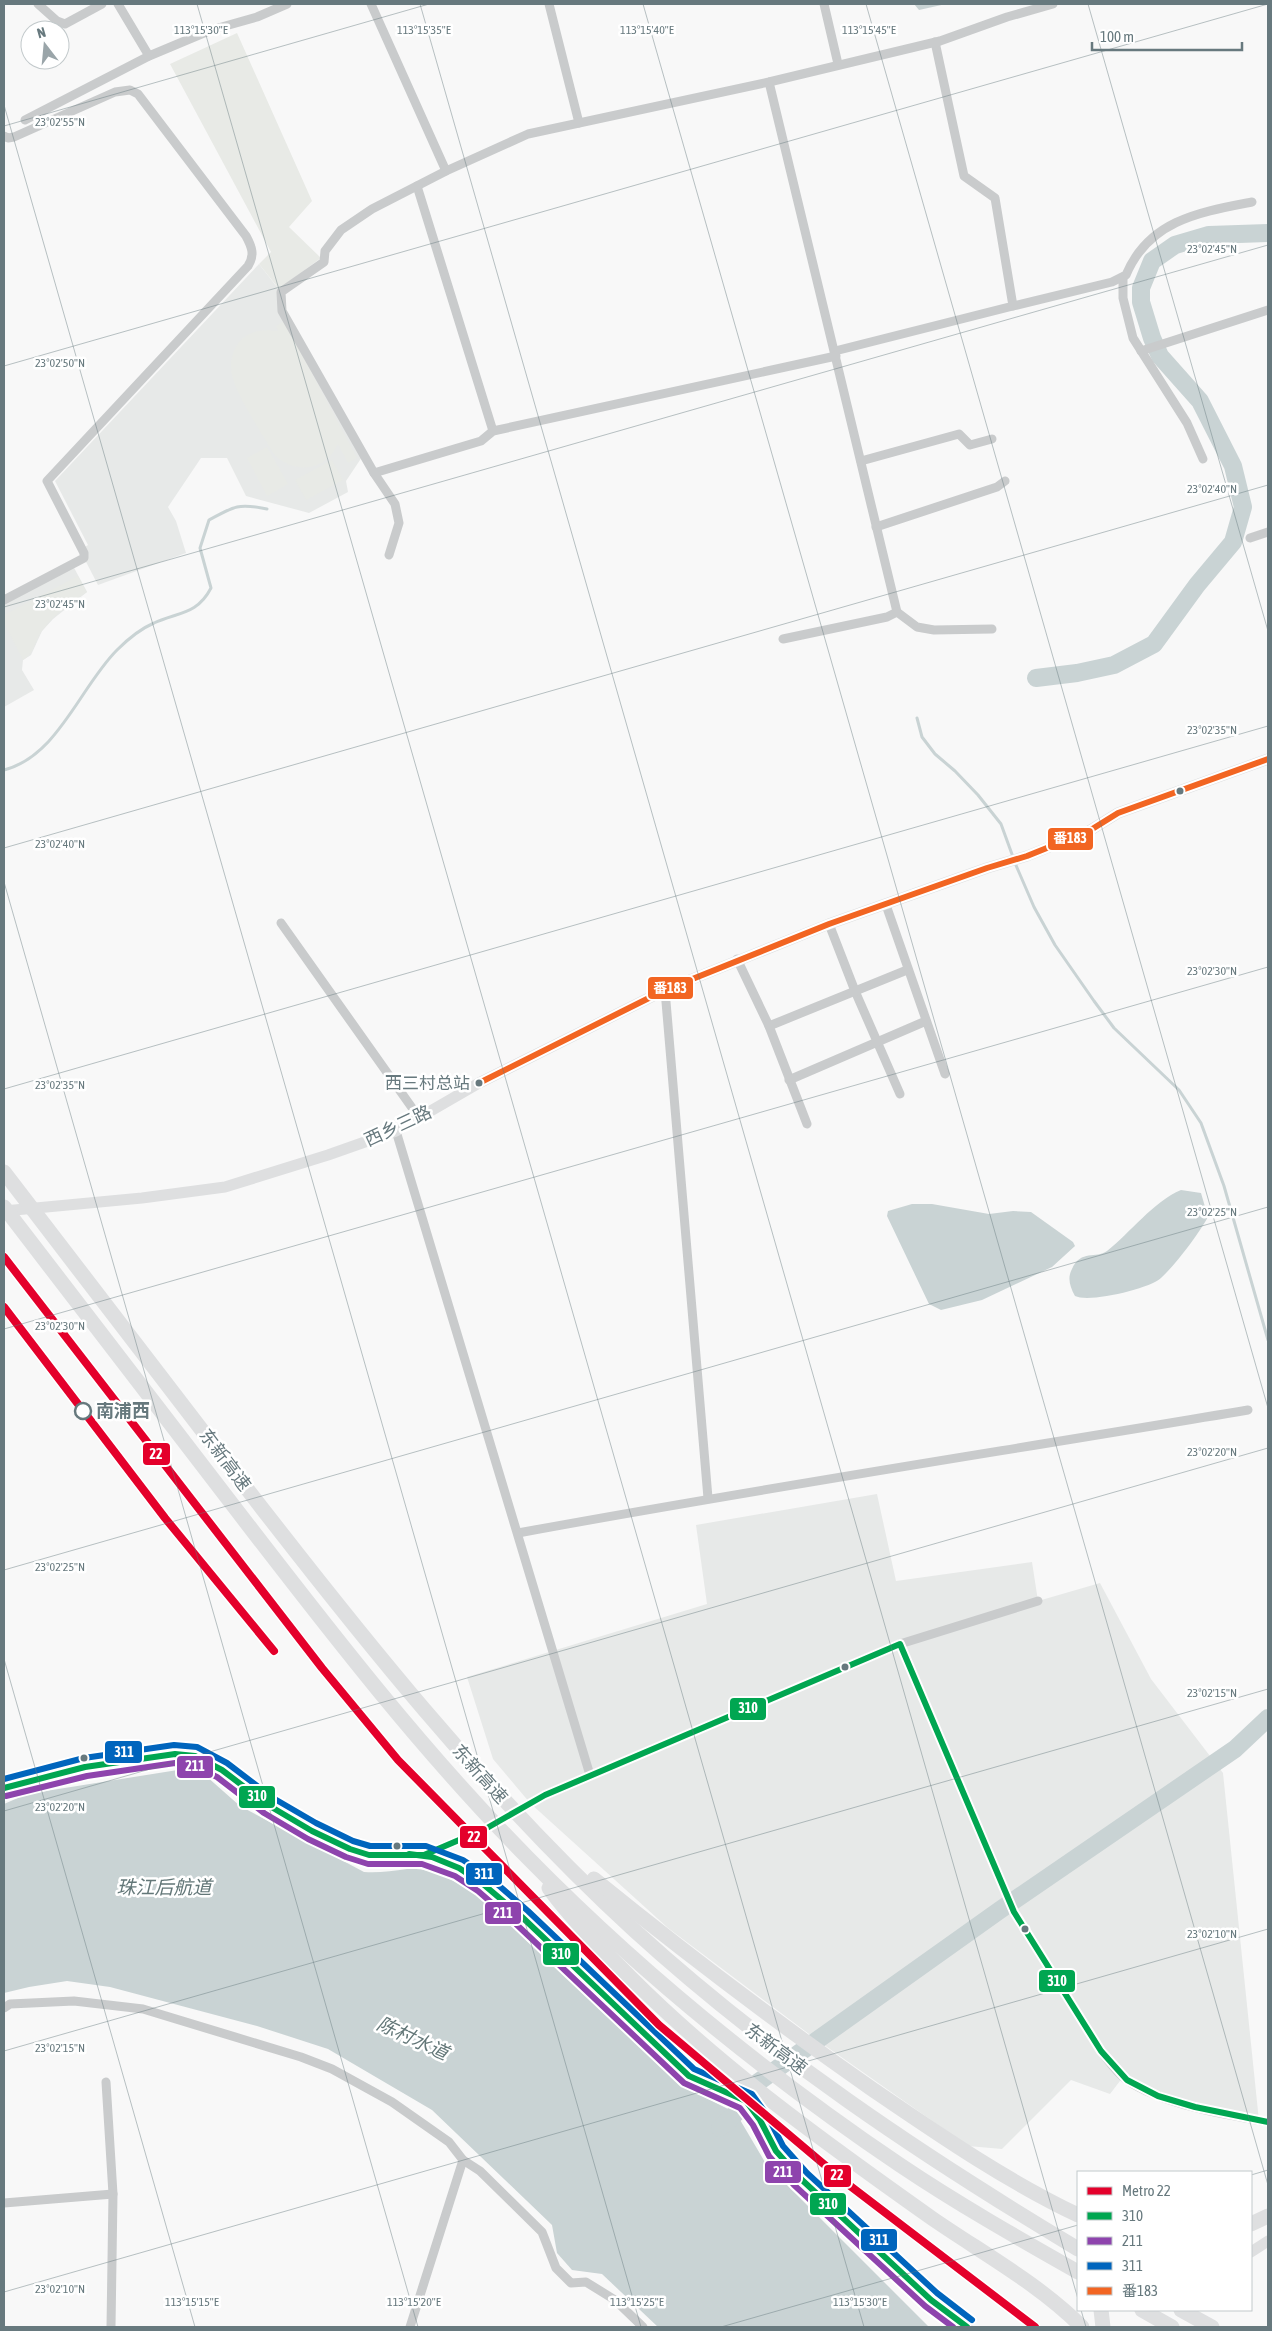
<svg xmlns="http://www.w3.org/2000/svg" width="1272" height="2331" font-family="'Asap Condensed','Noto Sans SC',sans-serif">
  <rect width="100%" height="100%" fill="#f8f8f8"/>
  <g fill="#e7e9e8">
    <path d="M259 264 281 292 282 311 364 454 346 481 348 492 309 513 246 496 227 458H201L168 507 176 521 186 553 98 585 84 558 82 549 88 545 55 481Z"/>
    <path d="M72 564 87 592 53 619 42 631 31 655 23 660 22 670 34 690 4 707V600Z"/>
    <path d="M877 1494 896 1581 1032 1562 1038 1601 1100 1583 1151 1679 1223 1773 1259 2121 1167 2098 1123 2077 1110 2094 1071 2080 1002 2149 968 2146 817 2040 668 1928 530 1803 493 1759 467 1677 707 1604 696 1525Z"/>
  </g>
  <g fill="#e8eae6">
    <path d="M237 33 312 201 289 227 321 258 279 289 259 264 271 252 170 64Z"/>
    <path d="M284 321 357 458 348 463 338 444C325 472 293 475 273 453 262 433 236 395 232 375 229 363 233 347 242 339 252 330 265 329 278 331L276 326Z"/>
    <path d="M267 447 288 484 267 496 247 458Z"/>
    <path d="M332 460 343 480 306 500 295 480Z"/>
    <path d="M78 576 87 592C71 602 53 616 42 631 34 642 35 653 23 660L4 623V615Z"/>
  </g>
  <g fill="#c9d3d4">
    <path d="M914 4H946L919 10Z"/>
    <path d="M1181 1190 1201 1193 1208 1217C1198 1235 1176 1264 1161 1278 1149 1289 1089 1303 1075 1296 1070 1287 1067 1278 1072 1269 1081 1249 1096 1259 1107 1251 1130 1233 1154 1201 1181 1190Z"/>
    <path d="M912 1204H932L989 1214 1013 1211 1031 1212 1073 1242 1075 1246 1052 1267 982 1300 941 1310 929 1304 887 1216 888 1211Z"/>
    <path d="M184 1769 206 1776 240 1806 364 1872C379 1873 392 1871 407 1869 436 1867 466 1887 488 1904L680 2085 736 2113 766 2164 929 2327H658L602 2274 572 2270 557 2253 552 2225 432 2110 328 2049 257 2026 110 1987 67 1981 29 1987 4 1993V1804L27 1794Z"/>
  </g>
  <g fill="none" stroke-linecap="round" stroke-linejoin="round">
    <g stroke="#c9d3d4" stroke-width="3">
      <path d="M917 718 922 737 935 754 955 771 978 795 1001 824 1013 857"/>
      <path d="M4 770C58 756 80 687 117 650 128 639 140 629 154 623 178 612 197 615 211 588L200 548 209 520C234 506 239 503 267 509"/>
      <path d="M1015 863 1034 907 1055 945 1094 1001 1114 1028 1179 1090 1201 1123 1224 1186 1268 1340"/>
    </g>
    <g stroke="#c9d3d4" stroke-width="18">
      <path d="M1036 678 1077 673 1114 665 1154 644 1197 585 1233 542 1243 507 1233 466 1200 401 1160 356 1152 338 1141 302V288L1152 261 1175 245 1209 235 1268 233"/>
      <path d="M720 2128 736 2113 757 2083 1000 1910 1235 1749 1268 1718"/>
    </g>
    <g stroke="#c9cbcc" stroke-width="9">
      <path d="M38 4 57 21 65 24 102 4"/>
      <path d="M118 4 149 56"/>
      <path d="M371 4 446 171"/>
      <path d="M549 4 579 123"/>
      <path d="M824 4 838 64"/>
      <path d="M769 82 897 612 887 617 783 639"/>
      <path d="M25 120 149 56 211 30 257 17 287 4"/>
      <path d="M4 136 8 138 14 137 115 92 130 90 138 94 246 236C252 247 255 255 248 266L47 481 84 553V558L4 600"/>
      <path d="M417 186 493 431"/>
      <path d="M1123 277V298L1133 338 1187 423 1203 459"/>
      <path d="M1013 306 1112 282 1126 275C1149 220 1200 212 1252 202"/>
      <path d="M835 351 1013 306 995 198 964 176 935 42"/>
      <path d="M1141 351 1268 310"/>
      <path d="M861 461 959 434 970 445 992 439"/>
      <path d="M374 473 481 441 493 431 836 356"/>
      <path d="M876 527 997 487 1005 481"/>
      <path d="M1250 538 1268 532"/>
      <path d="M389 555 399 523 395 504 374 473 282 311 281 292 324 262 325 251 341 230 372 209 446 171 528 134 769 82 940 41 1007 17 1053 4"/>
      <path d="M897 612 917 627 934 630 992 629"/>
      <path d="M886 905 945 1074"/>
      <path d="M281 923 420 1119"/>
      <path d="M829 924 855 991 900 1094"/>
      <path d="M737 959 769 1026 807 1124"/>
      <path d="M665 990 708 1498"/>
      <path d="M769 1026 907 970"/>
      <path d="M789 1080 926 1021"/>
      <path d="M396 1131 590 1775"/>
      <path d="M518 1533C761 1488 1005 1451 1248 1410"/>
      <path d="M900 1644 1014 1912 1101 2051C1109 2061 1116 2072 1127 2080 1161 2104 1227 2115 1268 2122"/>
      <path d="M424 1855 487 1828 545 1795 900 1644 1038 1601"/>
      <path d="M4 2008 10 2004 74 2001 143 2009 301 2057 332 2069 392 2102 449 2142 463 2160 480 2171 542 2232 556 2268 571 2283 586 2282 615 2300 643 2327"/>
      <path d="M106 2082 113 2194 111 2327"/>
      <path d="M4 2203 113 2194"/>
      <path d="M935 2306 950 2327"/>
      <path d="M410 2327 463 2160"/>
    </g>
    <g stroke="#dedfe0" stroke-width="11">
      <path d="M4 1211 142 1198 225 1187 328 1155 396 1131 479 1083 665 990 829 924 987 868 1027 856 1089 831 1118 813 1268 759"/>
      <path d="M4 1788 85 1767 175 1754 195 1756 222 1770 268 1805 312 1831 350 1849 369 1855H424L459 1868 483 1884 522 1917 689 2076 746 2101 760 2120 776 2151 801 2179 931 2300 967 2327"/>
      <path d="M1251 2252 1268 2241"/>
    </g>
    <g stroke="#dedfe0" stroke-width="15">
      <path d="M4 1172C80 1272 157 1372 234 1472 358 1633 484 1792 634 1930 770 2054 921 2155 1078 2249"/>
      <path d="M4 1207C83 1310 163 1414 242 1517 332 1634 424 1753 528 1858 641 1973 767 2075 900 2165 958 2204 1018 2238 1078 2272"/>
      <path d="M594 1879C684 1952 776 2022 872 2089 938 2134 1006 2181 1078 2215"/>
      <path d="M549 1888C573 1921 602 1949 630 1977 722 2069 827 2144 933 2219 984 2254 1039 2284 1082 2327"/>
      <path d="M1251 2224 1268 2216"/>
      <path d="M1101 2310 1103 2327"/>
      <path d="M1142 2310 1172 2327"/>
      <path d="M1181 2310 1212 2327"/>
    </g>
    <defs>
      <g id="bus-1">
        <path d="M4 1788 85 1767 175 1754 195 1756 222 1770 268 1805 312 1831 350 1849 369 1855H424L487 1828 545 1795 900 1644 1014 1912 1101 2051 1127 2080 1158 2096 1195 2107 1268 2122"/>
        <path d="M409 1854 432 1857 459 1868 483 1884 522 1917 689 2076 746 2101 760 2120 776 2151 801 2179 931 2300 967 2327"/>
      </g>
      <path id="bus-2" d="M6 1796 87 1776 175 1763 192 1765 217 1777 264 1813 308 1839 346 1857 368 1864H422L455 1876 478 1891 516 1924 684 2083 740 2108 753 2125 769 2156 794 2185 925 2306 953 2327"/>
      <path id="bus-3" d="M4 1779 84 1758 174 1745 197 1747 227 1763 273 1798 316 1823 353 1841 370 1846H426L463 1860 489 1877 528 1911 694 2069 752 2094 767 2115 783 2146 807 2173 937 2293 972 2320"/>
      <path id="bus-4" d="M479 1083 665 990 829 924 987 868 1027 856 1089 831 1118 813 1268 759"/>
    </defs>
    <use href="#bus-1" stroke="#fff" stroke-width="10"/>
    <use href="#bus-2" stroke="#fff" stroke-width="10"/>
    <use href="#bus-3" stroke="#fff" stroke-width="10"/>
    <use href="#bus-4" stroke="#fff" stroke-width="10"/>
    <use href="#bus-1" stroke="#00a651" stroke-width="6"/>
    <use href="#bus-2" stroke="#8e44ad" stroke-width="6"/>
    <use href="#bus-3" stroke="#0065bd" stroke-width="6"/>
    <use href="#bus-4" stroke="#f26522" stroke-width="6"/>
    <defs>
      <g id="metro-1">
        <path d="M4 1257 322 1668 398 1760 659 2025 845 2182 1035 2327"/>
        <path d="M4 1307 165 1518 274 1651"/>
      </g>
    </defs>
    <use href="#metro-1" stroke="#fff" stroke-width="11"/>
    <use href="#metro-1" stroke="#e4002b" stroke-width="8"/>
  </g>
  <path fill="none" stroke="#67797e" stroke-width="1" stroke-opacity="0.45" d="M197 4 864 2327M420 4 1078 2299M643 4 1268 2185M866 4 1268 1408M1088 4 1268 631M4 105 641 2327M4 126 429 4M4 366 1268 4M4 607 1268 245M4 848 1268 485M4 882 418 2327M4 1089 1268 726M4 1329 1268 967M4 1570 1268 1207M4 1659 195 2327M4 1811 1268 1448M4 2051 1268 1689M1251 2175 1268 2170M4 2292 1268 1929M1081 2310 1086 2327M721 2327 1078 2225"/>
  <g fill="#67797e" stroke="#fff" stroke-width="2">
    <circle cx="1180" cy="791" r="4.5"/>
    <circle cx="479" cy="1083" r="4.5"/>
    <circle cx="845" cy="1667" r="4.5"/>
    <circle cx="84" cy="1758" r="4.5"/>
    <circle cx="397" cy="1846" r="4.5"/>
    <circle cx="1025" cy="1929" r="4.5"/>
  </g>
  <circle fill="#fff" stroke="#67797e" stroke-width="2.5" cx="83" cy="1411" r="8"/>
  <g text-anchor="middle" stroke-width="5" stroke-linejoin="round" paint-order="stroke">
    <g font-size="17" fill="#67797e" stroke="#fff" text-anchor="end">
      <text x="470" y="1089">西三村总站</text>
    </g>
    <g font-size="18" fill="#67797e" stroke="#fff">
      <text transform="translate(398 1126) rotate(-25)" y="6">西乡三路</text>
      <text transform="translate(225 1460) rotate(53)" y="6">东新高速</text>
      <text transform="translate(480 1774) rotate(48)" y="6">东新高速</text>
      <text transform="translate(776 2049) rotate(37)" y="6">东新高速</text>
    </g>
    <g font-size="18" font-weight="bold" fill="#67797e" stroke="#fff" text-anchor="start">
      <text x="96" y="1417">南浦西</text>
    </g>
    <g font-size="19" font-style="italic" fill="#637778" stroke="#fff">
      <text x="164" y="1894">珠江后航道</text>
      <text transform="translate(413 2038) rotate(25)" y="7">陈村水道</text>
    </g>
  </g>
  <g font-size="12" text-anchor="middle" fill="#67797e" stroke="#fff" stroke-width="5" stroke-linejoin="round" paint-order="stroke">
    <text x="201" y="34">113°15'30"E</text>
    <text x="424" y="34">113°15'35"E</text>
    <text x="647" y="34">113°15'40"E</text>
    <text x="869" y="34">113°15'45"E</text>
    <text x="60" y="126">23°02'55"N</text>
    <text x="1212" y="253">23°02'45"N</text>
    <text x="60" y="367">23°02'50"N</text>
    <text x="1212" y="493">23°02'40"N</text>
    <text x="60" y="608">23°02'45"N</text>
    <text x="1212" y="734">23°02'35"N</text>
    <text x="60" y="848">23°02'40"N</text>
    <text x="1212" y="975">23°02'30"N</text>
    <text x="60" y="1089">23°02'35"N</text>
    <text x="1212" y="1216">23°02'25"N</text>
    <text x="60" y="1330">23°02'30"N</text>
    <text x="1212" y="1456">23°02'20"N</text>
    <text x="60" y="1571">23°02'25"N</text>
    <text x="1212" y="1697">23°02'15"N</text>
    <text x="60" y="1811">23°02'20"N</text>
    <text x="1212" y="1938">23°02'10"N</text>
    <text x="60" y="2052">23°02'15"N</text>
    <text x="60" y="2293">23°02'10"N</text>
    <text x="192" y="2306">113°15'15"E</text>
    <text x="414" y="2306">113°15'20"E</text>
    <text x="637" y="2306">113°15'25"E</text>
    <text x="860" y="2306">113°15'30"E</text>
  </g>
  <g stroke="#fff" stroke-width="2">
    <rect x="1047" y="827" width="47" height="24" rx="5" fill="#f26522"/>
    <rect x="647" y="976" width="47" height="24" rx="5" fill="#f26522"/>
    <rect x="142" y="1442" width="29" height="24" rx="5" fill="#e4002b"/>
    <rect x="729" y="1697" width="38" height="24" rx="5" fill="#00a651"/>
    <rect x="104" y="1740" width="39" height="24" rx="5" fill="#0065bd"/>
    <rect x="176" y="1755" width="38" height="24" rx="5" fill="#8e44ad"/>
    <rect x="238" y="1785" width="38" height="24" rx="5" fill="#00a651"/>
    <rect x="459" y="1825" width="29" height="24" rx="5" fill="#e4002b"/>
    <rect x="465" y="1862" width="38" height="24" rx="5" fill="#0065bd"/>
    <rect x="484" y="1901" width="38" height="24" rx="5" fill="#8e44ad"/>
    <rect x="542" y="1942" width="38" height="24" rx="5" fill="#00a651"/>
    <rect x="1038" y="1969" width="38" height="24" rx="5" fill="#00a651"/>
    <rect x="764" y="2160" width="38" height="24" rx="5" fill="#8e44ad"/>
    <rect x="823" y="2164" width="29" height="24" rx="5" fill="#e4002b"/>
    <rect x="809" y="2192" width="38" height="24" rx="5" fill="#00a651"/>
    <rect x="860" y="2228" width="38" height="24" rx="5" fill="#0065bd"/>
  </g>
  <g font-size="14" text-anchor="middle" font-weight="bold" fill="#fff">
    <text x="1070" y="843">番183</text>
    <text x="670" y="993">番183</text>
    <text x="156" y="1459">22</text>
    <text x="748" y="1713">310</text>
    <text x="124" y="1757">311</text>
    <text x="195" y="1771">211</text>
    <text x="257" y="1801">310</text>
    <text x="474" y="1842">22</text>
    <text x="484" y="1879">311</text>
    <text x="503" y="1918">211</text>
    <text x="561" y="1959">310</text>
    <text x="1057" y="1986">310</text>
    <text x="783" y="2177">211</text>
    <text x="837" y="2180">22</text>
    <text x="828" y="2209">310</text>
    <text x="879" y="2245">311</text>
  </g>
  <rect width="1272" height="2331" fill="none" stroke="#67797e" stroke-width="10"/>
  <rect x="1077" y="2171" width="175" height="140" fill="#ffffff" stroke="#c2c9cb"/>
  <rect x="1087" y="2187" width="25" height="8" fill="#e4002b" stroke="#c2c9cb"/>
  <text x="1122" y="2196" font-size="15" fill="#67797e">Metro 22</text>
  <rect x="1087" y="2212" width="25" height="8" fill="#00a651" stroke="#c2c9cb"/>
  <text x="1122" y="2221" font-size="15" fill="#67797e">310</text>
  <rect x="1087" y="2237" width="25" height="8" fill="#8e44ad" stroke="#c2c9cb"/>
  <text x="1122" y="2246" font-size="15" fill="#67797e">211</text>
  <rect x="1087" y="2262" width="25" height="8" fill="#0065bd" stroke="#c2c9cb"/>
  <text x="1122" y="2271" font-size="15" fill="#67797e">311</text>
  <rect x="1087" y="2287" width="25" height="8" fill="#f26522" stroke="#c2c9cb"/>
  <text x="1122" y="2296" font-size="15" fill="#67797e">番183</text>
  <g transform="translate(45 45) rotate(344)"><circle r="24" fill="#ffffff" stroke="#c2c9cb"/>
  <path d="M0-4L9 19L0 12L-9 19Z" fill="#9aa5a9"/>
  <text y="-8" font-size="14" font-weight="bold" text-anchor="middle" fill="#67797e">N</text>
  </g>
  <path d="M1092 42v8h150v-8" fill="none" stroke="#67797e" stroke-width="2.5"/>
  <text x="1100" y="42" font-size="15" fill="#67797e" stroke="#ffffff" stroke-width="4" paint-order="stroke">100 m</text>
</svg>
